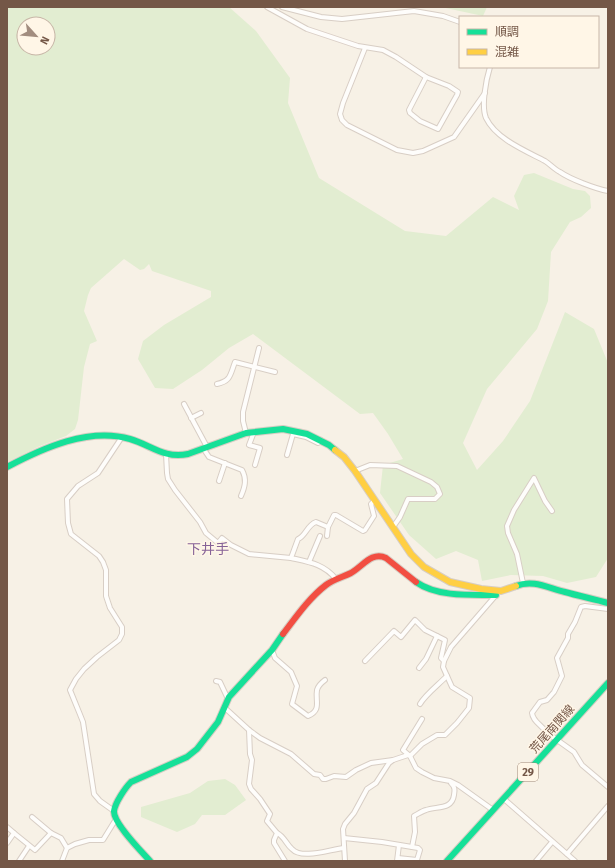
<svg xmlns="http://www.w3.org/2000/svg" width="615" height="868" font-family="'Fira Sans','Noto Sans JP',sans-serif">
  <rect width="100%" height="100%" fill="#f7f1e6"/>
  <g fill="#e2edd1" fill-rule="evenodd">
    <path d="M7 7H229L256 31 290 78 288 103 319 178 405 231 446 236 493 197 519 210 514 196 524 175 534 173 573 189 585 191 590 196 591 208 581 217 570 222 551 252 548 301 537 329 487 389 463 443 477 470 503 441 530 401 565 312 594 329 608 363V558L596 577 567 583 543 576 511 575 482 581 478 560 456 551 436 559 409 535 380 493 383 465 403 459 388 434 373 413 360 414 253 334 229 348 202 370 173 389 155 388 138 359 143 341 164 325 211 297V291L152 271 149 264 144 269 140 270 124 259 91 288 88 295 84 311 97 341 90 344 84 367 78 420 75 429 66 436 40 446 7 462ZM24 24H48V48H24Z"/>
    <path d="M441 7H487L483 16Z"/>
    <path d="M225 779 235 785 246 800 225 815H202L195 824 177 832 141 817V807L190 793 208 781Z"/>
  </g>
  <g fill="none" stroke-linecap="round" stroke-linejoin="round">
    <defs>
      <g id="street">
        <path d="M267 7 307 29 358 46 383 50 396 57 426 77"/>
        <path d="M282 7 321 17 342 19 414 11 443 16 460 22"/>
        <path d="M365 48 343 103 340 114 342 120 347 125 397 150 413 153 423 151 454 137 485 93"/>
        <path d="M490 67C486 80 481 106 486 118 496 139 526 151 545 161 550 164 554 169 560 172 570 179 596 189 608 191"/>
        <path d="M426 77 449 86 458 92 457 95 438 129 420 121 410 113 409 110Z"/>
        <path d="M217 384C231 381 230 375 235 362L275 372"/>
        <path d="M184 404 207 447"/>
        <path d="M191 418 201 413"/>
        <path d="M254 432 249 445 260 448 255 465"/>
        <path d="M246 433 243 421V412L259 348"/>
        <path d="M203 448 209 457 242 470C247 479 245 487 241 496"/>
        <path d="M166 454 167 473 168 479 175 490 200 522 206 533 218 543 222 538 231 545 249 554 291 558"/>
        <path d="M287 455 293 434 306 437 318 443 321 440"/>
        <path d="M355 471 370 465 397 466 431 482 437 487 440 494 435 499H408L400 517 393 527"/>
        <path d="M219 481 225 463"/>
        <path d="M327 536 328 527"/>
        <path d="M309 562 320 536"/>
        <path d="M336 579C324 564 309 562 291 558L298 539C306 536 307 525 316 522L328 527 334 515H336L363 531 365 530 374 516 371 504 375 500"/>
        <path d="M523 583 517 554 508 533 507 526 514 510 534 478 545 501 552 511"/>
        <path d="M608 609 585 606 581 607 575 622 568 634V638L557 658 562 676 554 692 547 700 540 702 532 713C533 722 541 724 546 732L574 752 582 765 608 787"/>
        <path d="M272 650 275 658 291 672 297 686 292 704 308 716C322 710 315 701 317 690 318 686 321 683 325 680"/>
        <path d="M365 661 394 631 401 637 415 620 425 630 445 640 441 658 444 661"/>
        <path d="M419 668 426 659 437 636"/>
        <path d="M216 681 220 682 228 699"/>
        <path d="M420 704C425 695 438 685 447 676"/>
        <path d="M225 708 249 730 260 738 291 754 314 774 320 775 323 779H326L334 776 346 777 356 770 371 763 393 760"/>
        <path d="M422 719 403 750 410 756 416 768 422 772 434 778 450 781 458 785 493 810"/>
        <path d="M249 730 250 754 252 760 249 784 251 789 260 799 270 814 267 821 277 833 274 840V843L285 861"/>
        <path d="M410 756 422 744 437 735H445L457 723 469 708 470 698 452 687 443 667 444 661 451 647 497 594"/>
        <path d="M504 799 575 861"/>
        <path d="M114 811 100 801 94 794 83 722 79 712 70 690 76 679 84 669 97 657 119 640 122 634V627L110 608 106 596V570L103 562 99 556 71 534 68 523 67 499 78 486 98 473 122 437"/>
        <path d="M32 817 51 833 61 838 67 848"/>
        <path d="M7 827 14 833 7 843"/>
        <path d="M14 833 35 850 51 833"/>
        <path d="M277 833C284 836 286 844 292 849 302 860 331 849 344 848"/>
        <path d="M344 838 382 842 418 848 420 850 417 860 398 858"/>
        <path d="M412 847 415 832 414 816C418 814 422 811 426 810 437 806 452 810 454 795 455 790 455 787 451 783"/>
        <path d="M567 854 608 806"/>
        <path d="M19 861 29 846"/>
        <path d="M62 861 67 848 75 844 89 840H103L116 819"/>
        <path d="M345 861 343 829 345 824 354 813 367 789 376 783 389 763 393 760 408 755"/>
        <path d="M397 861 399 845"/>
        <path d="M536 861 552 842"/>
      </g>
      <g id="fast">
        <path d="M7 467C43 448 89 427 130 439 151 445 164 459 188 454L246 433 283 429 307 434 329 445 335 450"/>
        <path d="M416 582C437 597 471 595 496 595"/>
        <path d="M516 586C533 579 548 588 565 592 579 596 594 599 608 603"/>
        <path d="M150 861C142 852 113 823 114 811 115 803 125 788 131 782L187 757 197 749 218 722 229 697 272 650 283 634"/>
        <path d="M447 861 608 683"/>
      </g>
      <path id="slow" d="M335 450 344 457 355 471 411 554 424 567 450 582 481 589 501 591 516 586"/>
      <path id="jam" d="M283 634C296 617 309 598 326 585 334 579 343 577 351 573 363 566 372 551 386 558L416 582"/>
    </defs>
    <use href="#street" stroke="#d8cec5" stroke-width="6"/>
    <use href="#fast" stroke="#d7cdc3" stroke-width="8"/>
    <use href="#slow" stroke="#d7cdc3" stroke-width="8"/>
    <use href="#jam" stroke="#d7cdc3" stroke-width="8"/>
    <use href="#street" stroke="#fefdfb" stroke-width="4"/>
    <use href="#fast" stroke="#16e098" stroke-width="6"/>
    <use href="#slow" stroke="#ffcf43" stroke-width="6"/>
    <use href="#jam" stroke="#f24e42" stroke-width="6"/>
  </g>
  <g text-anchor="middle" stroke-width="3" stroke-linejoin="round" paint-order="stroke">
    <rect fill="#fff6e7" stroke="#9e8777" stroke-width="1" x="518" y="763" width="20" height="18" rx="3"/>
    <g font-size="11" font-weight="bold" fill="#745747">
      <text x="528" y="776">29</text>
    </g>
    <g font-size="12" fill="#745747" stroke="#fff6e7">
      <text transform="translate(552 729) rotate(-48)" y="4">荒尾南関線</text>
    </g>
    <g font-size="14" fill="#866297" stroke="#fff6e7">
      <text x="208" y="554">下井手</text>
    </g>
  </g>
  <rect width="615" height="868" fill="none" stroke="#745747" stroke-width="16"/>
  <rect x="459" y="16" width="140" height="52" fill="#fff6e7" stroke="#c7b6a7"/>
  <rect x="467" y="29" width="20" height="6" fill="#16e098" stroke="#c7b6a7"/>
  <text x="495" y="36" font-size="12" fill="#745747">順調</text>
  <rect x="467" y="49" width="20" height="6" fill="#ffcf43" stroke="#c7b6a7"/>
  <text x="495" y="56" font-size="12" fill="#745747">混雑</text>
  <g transform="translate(36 36) rotate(117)"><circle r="19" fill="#fff6e7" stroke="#c7b6a7"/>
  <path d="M0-3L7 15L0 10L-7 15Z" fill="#a28d7f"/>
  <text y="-6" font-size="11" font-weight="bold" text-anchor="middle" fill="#745747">N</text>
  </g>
</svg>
